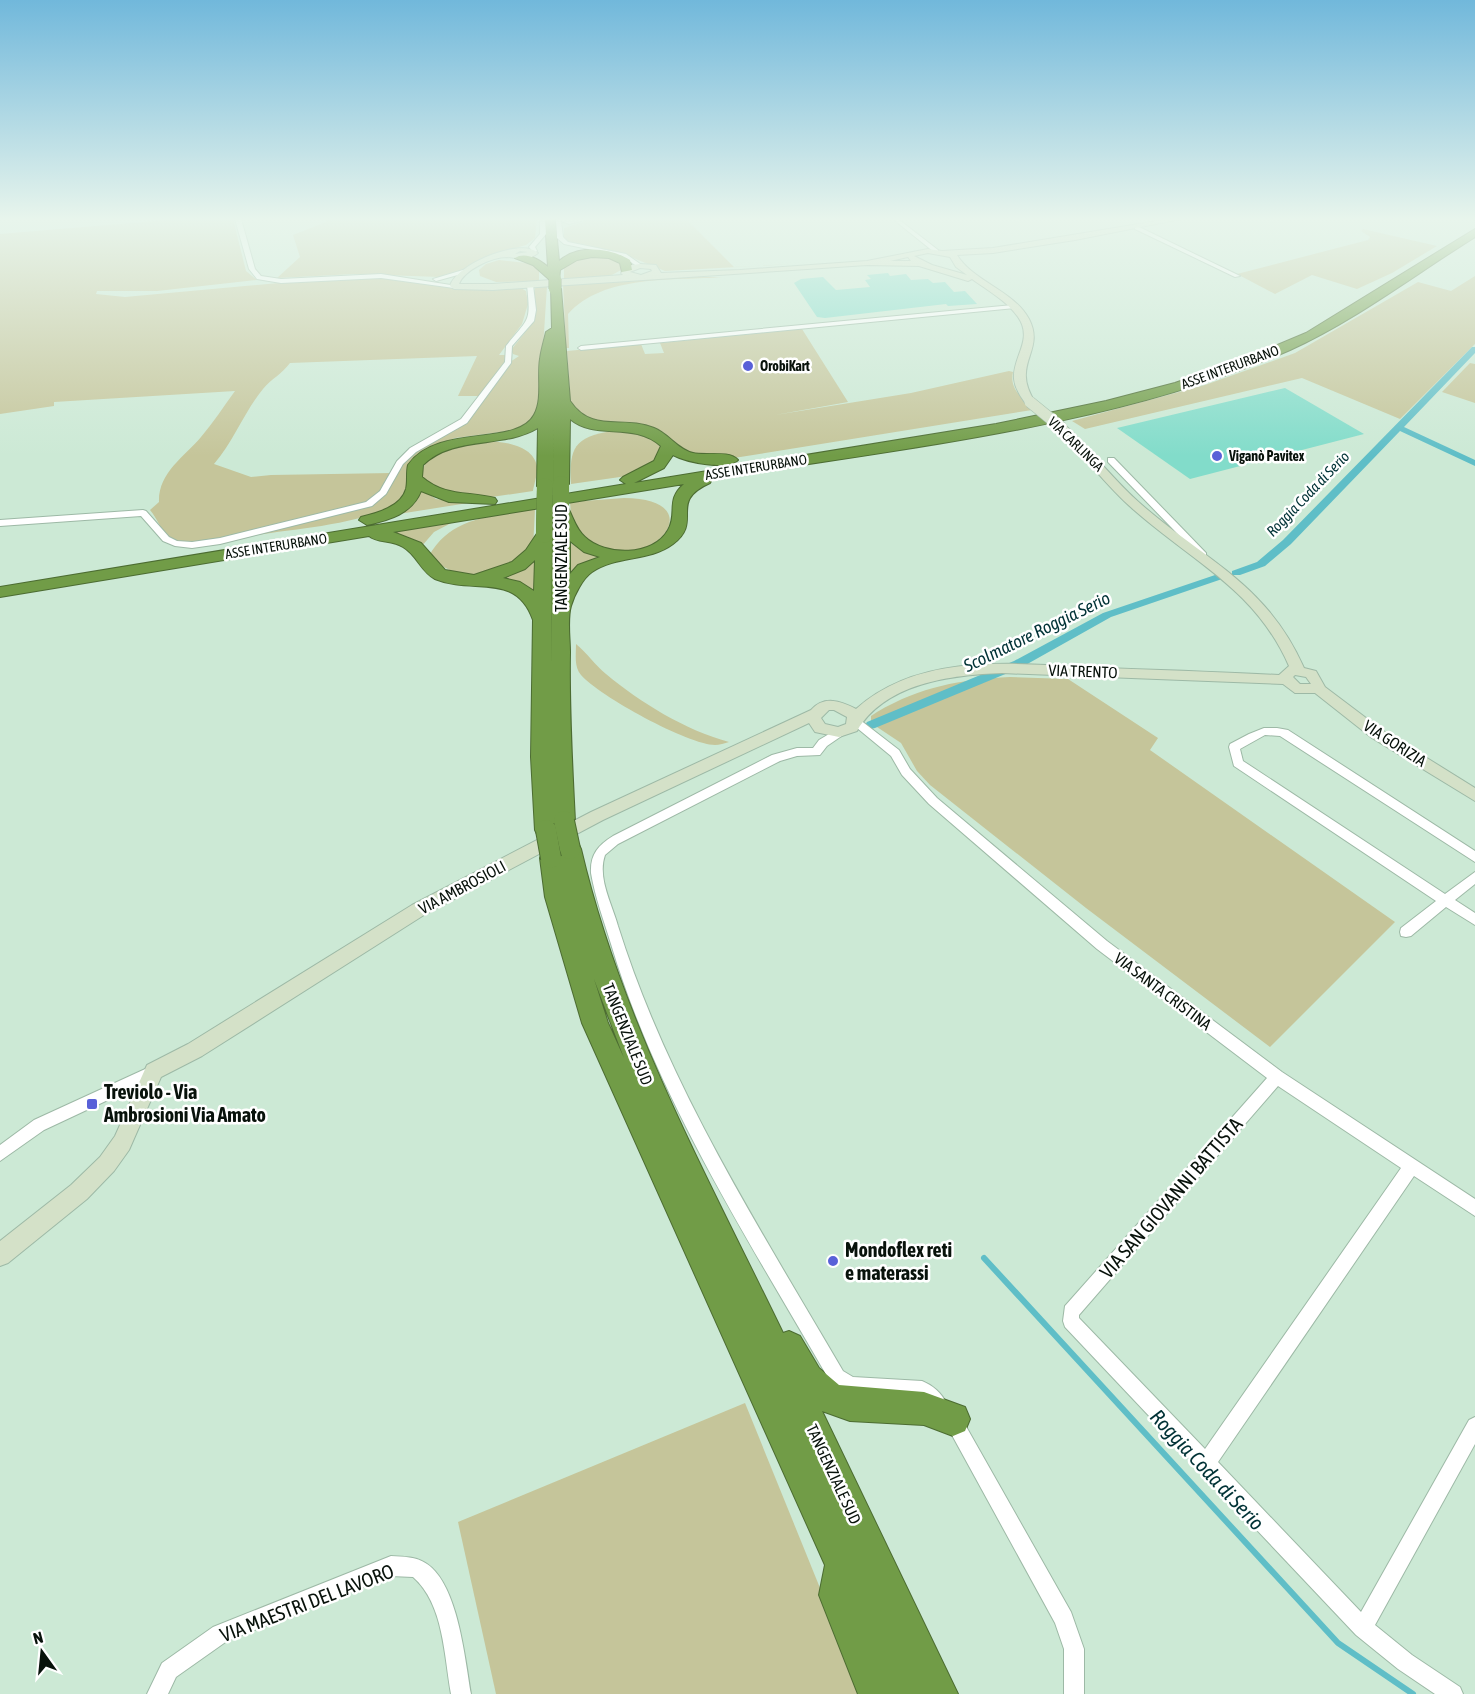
<svg xmlns="http://www.w3.org/2000/svg" width="1475" height="1694" font-family="'Asap Condensed',sans-serif">
  <rect width="100%" height="100%" fill="#cce9d5"/>
  <g fill="#c5c59a">
    <path d="M179 219H233L246 271 257 280 157 291H97L96 294 125 297 345 277 392 279 456 288H521L526 291 528 304 522 324 499 355H507V362L481 396H458L477 356 290 363C282 374 271 379 263 389 244 412 234 441 214 464L251 477 271 475 392 473 382 492 368 504C338 511 191 554 171 539 162 533 157 518 150 510L159 502C158 473 184 457 201 437 213 423 224 406 235 391L54 402V406L0 414V234Z"/>
    <path d="M327 219H537L535 238 526 245 504 251 460 272 440 277 354 274 277 278 300 257 293 235 326 222Z"/>
    <path d="M593 219H686L734 267 793 264 665 271 621 253 583 247 564 239V228Z"/>
    <path d="M1363 229 1437 246 1392 273 1357 289 1312 275 1275 294 1237 274 1368 240 1370 237 1361 231Z"/>
    <path d="M598 254 620 259 623 269 608 277 564 280V263Z"/>
    <path d="M499 260 536 264 539 270V281L496 282 480 276 479 270 486 264Z"/>
    <path d="M1475 276V344L1400 419 1302 378 1085 429 1072 421 1205 385 1295 353 1418 282 1451 291Z"/>
    <path d="M672 277H723C673 281 604 274 568 314L569 348H566L563 284Z"/>
    <path d="M536 286H547L539 410 527 425 516 430 455 438 428 449C422 462 417 485 407 495 378 524 298 528 257 535L372 505 402 463 416 450 452 432 465 422 510 362 519 356 513 354 511 350 535 320 533 294Z"/>
    <path d="M802 329 848 402 775 415 911 393 1009 371 1013 372C1009 390 1023 397 1032 410L734 458 692 455 671 441 592 423 571 409 567 351 641 344 645 354 664 353 660 343Z"/>
    <path d="M1470 363 1475 364V403L1442 392Z"/>
    <path d="M612 431 641 432 662 444 660 460 627 476 571 484C569 448 574 437 612 431Z"/>
    <path d="M488 441C505 442 533 445 537 466 538 473 534 484 533 491L485 498 452 497 422 479C420 447 465 445 488 441Z"/>
    <path d="M417 486 436 499 468 503 386 516Z"/>
    <path d="M624 498C715 499 652 575 593 546 585 543 578 534 572 528L570 502Z"/>
    <path d="M535 509 533 549 529 555C491 571 464 588 429 556 451 516 494 516 535 509Z"/>
    <path d="M457 520 434 532 421 547 377 534Z"/>
    <path d="M567 541 585 551 613 556 570 575Z"/>
    <path d="M538 556 537 596 526 586 494 580 521 571Z"/>
    <path d="M576 644C587 653 595 665 606 674 641 703 685 730 729 742 725 743 719 745 715 745 689 745 599 696 581 675 574 667 576 655 576 644Z"/>
    <path d="M1010 677 1068 679 1158 738 1150 750 1395 922 1270 1047 1086 908 930 785 917 771 901 743 871 723V716L877 712C922 686 959 680 1010 677Z"/>
    <path d="M745 1403 863 1694H496L458 1522Z"/>
  </g>
  <g fill="none" stroke-linecap="round" stroke-linejoin="round">
    <path stroke="#5fbec7" stroke-width="6" d="M984 1258 1338 1643 1413 1694"/>
    <g fill="#5fbec7" fill-rule="evenodd">
      <path d="M1472 347H1475V353L1404 427 1475 460V466L1400 431 1291 544 1265 566 1240 575H1232V571L1257 562 1283 540Z"/>
      <path d="M1221 573 1226 576 1225 578 1111 617 1022 667 875 728 871 729 865 725 867 722 1014 661 1103 613Z"/>
    </g>
  </g>
  <g fill="#82dcca">
    <path d="M888 273 890 276 906 274 911 280 928 279 933 283 945 282 954 292 965 291 977 304 948 306 946 304 825 318 817 317 794 283 801 279 823 277 836 290 870 287 865 280 871 279 867 275Z"/>
    <path d="M1285 388 1364 434 1190 479 1117 428Z"/>
  </g>
  <g fill="none" stroke-linecap="round" stroke-linejoin="round">
    <defs>
      <g id="street">
        <path d="M235 219H241L255 269 261 276 281 279 381 274 457 286 454 288 381 278 281 283 257 279 249 269Z"/>
        <path d="M540 219H546V234L535 247 537 251 534 253 529 247 540 234Z"/>
        <path d="M556 219 569 220 589 219 569 224 561 221 563 237 568 242 626 254 643 266 638 267 622 256 564 244 557 238Z"/>
        <path d="M893 219H898L938 250V252H934Z"/>
        <path d="M1135 227H1139L1240 276 1235 277 1135 229Z"/>
        <path d="M463 270 465 273 436 281 433 279Z"/>
        <path d="M530 283 533 285 536 310 534 321 512 346 511 363 467 423 416 452 403 464 386 494 372 506 220 544 192 548 175 546 163 541 141 516 0 526V520L143 510 146 511 169 537 177 541 192 542 220 538 366 502 380 491 397 461 410 448 461 419 505 362 506 346C529 317 531 324 527 285Z"/>
        <path d="M1013 305 1015 306V308L581 350 578 348 581 346Z"/>
        <path d="M1108 458H1114L1206 553V557H1200L1108 462Z"/>
        <path d="M855 716 899 750 910 769 937 798 1107 941 1282 1072 1475 1199V1216L1414 1176 1218 1462 1361 1612 1469 1420 1475 1417V1444L1375 1625 1412 1655 1460 1687 1463 1694H1435L1398 1669 1356 1635 1065 1327 1063 1321 1065 1306 1267 1078 1097 949 929 804 902 775 891 756 851 723 850 720ZM1278 1086 1401 1168 1205 1449 1079 1318V1315Z"/>
        <path d="M839 728 843 729 844 732 843 735 827 746 820 755 797 756 780 761 618 844 605 855C597 878 612 904 618 926 668 1086 759 1227 843 1371L853 1377 922 1381C932 1385 942 1393 946 1403L943 1409 937 1412 931 1409 919 1399 851 1395 831 1383C750 1242 658 1101 611 944 604 921 595 897 591 873 590 855 598 845 613 836L772 755 797 748H813L819 740Z"/>
        <path d="M1264 728H1277L1288 730 1475 851V862L1280 736 1265 735 1240 749 1243 761 1445 894 1475 872V884L1455 900 1475 913V925L1446 907 1411 936 1406 937 1401 936 1400 932 1401 928 1436 901 1234 766 1229 747 1230 744 1249 734Z"/>
        <path d="M154 1065 159 1066 161 1071 159 1076 44 1130 0 1161V1145L34 1120Z"/>
        <path d="M953 1411 959 1414 1071 1612 1084 1649V1694H1064V1649L1055 1623 947 1426 944 1420 947 1414Z"/>
        <path d="M391 1556C403 1557 416 1556 427 1564 458 1585 465 1659 471 1694H451C444 1656 444 1604 413 1577L391 1576 227 1641 176 1677 168 1694H147L162 1663 213 1627Z"/>
      </g>
      <g id="secondary">
        <path d="M1169 219H1181L1075 240 993 253 957 255C974 282 1013 290 1029 319 1046 352 1010 363 1035 402L1030 405 1026 404C1021 397 1015 389 1014 379 1012 357 1034 340 1018 317 1007 301 987 290 972 279L968 281 919 266 867 265 493 290 454 289 450 286C456 264 522 237 538 253 525 263 521 258 507 257 492 257 464 270 459 284H493L623 275 621 273 625 266 640 264 656 265 661 273 740 270 867 261 928 249 942 251 993 248ZM520 251 528 252 515 254ZM928 253 950 257 956 267 967 275 932 265 914 256ZM908 257 911 261H890ZM640 268 651 269 652 271 641 275 630 272Z"/>
        <path d="M1058 426H1066C1092 451 1114 481 1142 505 1206 561 1267 584 1304 668L1316 671 1325 687 1382 730 1475 788V801L1372 738 1315 693H1295L1283 684 1002 673C951 675 885 683 857 731L839 737 815 732 809 723 603 820 424 915 202 1056 161 1077 129 1150 114 1171 87 1199 8 1263 0 1266V1241L71 1185 100 1157 115 1136 147 1065 188 1044 412 905 591 812 811 710C824 695 841 701 856 709 923 649 1023 665 1106 668 1163 670 1221 672 1279 675L1289 666C1256 590 1193 562 1134 510 1106 486 1085 456 1058 430ZM1295 675 1306 677 1311 684H1300L1293 677ZM829 710H834L847 717 846 724 838 727 825 724 821 718Z"/>
      </g>
      <g id="highway">
        <path d="M545 219H555L559 261C578 245 609 247 630 260L632 270 622 272 620 263 609 258 592 257 577 260 560 270 559 281H551L533 265 515 258C525 251 540 260 548 267Z"/>
        <path d="M1475 229V237C1414 275 1356 320 1290 350 1115 427 901 448 712 479L710 483C667 502 704 521 673 544 649 562 617 555 592 572 583 578 574 595 571 606 567 619 570 638 570 652 569 708 572 764 575 821L572 827 564 829 557 827 554 836 546 838 538 836 535 830 531 757 533 620C516 571 473 595 435 579 421 572 417 555 403 547 392 540 377 543 369 536L0 597V587L626 484 620 480 623 477 654 461 661 446C632 421 596 441 570 419L569 484 561 489 553 484 555 350 553 486 550 489H540L537 486 538 428C503 449 454 435 423 465L422 477C445 497 468 491 495 498L497 501 495 504 449 502 421 491C412 514 389 520 367 525L359 520 361 517C377 513 401 507 406 489 408 481 406 473 408 465 437 423 517 447 534 415 543 399 537 377 540 359 541 350 544 341 546 332L552 328 551 287 561 289 570 401C592 434 623 415 654 428 669 434 677 449 693 453 706 456 729 450 738 460 728 471 686 462 673 455L664 468 634 483 996 424 1106 401 1175 383 1246 358 1306 333ZM684 484C665 500 678 513 668 530 653 557 605 556 585 537 575 528 573 516 567 506L561 504ZM559 505 553 509 551 665 552 535 550 532H538L526 550 512 562 474 575 445 570 421 543 393 532ZM570 541 584 552 600 557 578 565 570 574ZM535 560 534 591 520 582 503 578 525 569Z"/>
        <path d="M570 840 578 843 581 849C621 1021 707 1176 783 1333L789 1331 800 1336 819 1368 839 1385 924 1392 965 1407 970 1419 965 1431 953 1436 924 1425 850 1421 822 1411 958 1694H858L819 1595 825 1565 582 1023 545 897 540 858 543 852 551 849 560 853 562 843ZM594 979 624 1058 608 1023Z"/>
      </g>
    </defs>
    <use href="#street" stroke="#9db9a6" stroke-width="2"/>
    <use href="#secondary" stroke="#9db9a6" stroke-width="2"/>
    <use href="#highway" stroke="#4c6c32" stroke-width="2"/>
    <use href="#street" fill="#fff" fill-rule="evenodd"/>
    <use href="#secondary" fill="#d4e1c8" fill-rule="evenodd"/>
    <use href="#highway" fill="#719c47" fill-rule="evenodd"/>
    <defs>
      <path id="secondary-bridge" d="M1030 402 1062 428"/>
      <path id="highway-bridge-far2" d="M555 279V289"/>
      <g id="highway-bridge-far1">
        <path d="M561 484V509"/>
        <path d="M544 535 545 486"/>
      </g>
      <g id="highway-bridge">
        <path d="M564 821 570 849"/>
        <path d="M546 830 551 858"/>
      </g>
    </defs>
    <use href="#secondary-bridge" stroke="#9db9a6" stroke-width="12" stroke-linecap="butt"/>
    <use href="#highway-bridge-far2" stroke="#4c6c32" stroke-width="13" stroke-linecap="butt"/>
    <use href="#highway-bridge-far1" stroke="#4c6c32" stroke-width="16" stroke-linecap="butt"/>
    <use href="#highway-bridge" stroke="#4c6c32" stroke-width="22" stroke-linecap="butt"/>
    <use href="#secondary-bridge" stroke="#d4e1c8" stroke-width="11"/>
    <use href="#highway-bridge-far2" stroke="#719c47" stroke-width="12"/>
    <use href="#highway-bridge-far1" stroke="#719c47" stroke-width="16"/>
    <use href="#highway-bridge" stroke="#719c47" stroke-width="20"/>
  </g>
  <linearGradient id="sky" x2="0" y2="1"><stop stop-color="#71b8db"/><stop offset="0.48" stop-color="#e8f5ec"/><stop offset="1" stop-color="#e8f5ec" stop-opacity="0"/></linearGradient>
  <rect width="1475" height="456" fill="url(#sky)"/>
  <g fill="#5961d8" stroke="#fff" stroke-width="2">
    <circle cx="748" cy="366" r="6"/>
    <circle cx="1217" cy="456" r="6"/>
    <rect x="86" y="1098" width="12" height="12" rx="3"/>
    <circle cx="833" cy="1261" r="6"/>
  </g>
  <g text-anchor="middle" stroke-width="5" stroke-linejoin="round" paint-order="stroke">
    <g font-size="14" font-weight="bold" fill="#08120b" stroke="#fff" text-anchor="start">
      <text x="760" y="371">OrobiKart</text>
      <text x="1229" y="461">Viganò Pavitex</text>
    </g>
    <g font-size="14" fill="#08120b" stroke="#fff">
      <text transform="translate(1230 367) rotate(-20)" y="5">ASSE INTERURBANO</text>
      <text transform="translate(1076 444) rotate(44)" y="5">VIA CARLINGA</text>
      <text transform="translate(756 467) rotate(-9)" y="5">ASSE INTERURBANO</text>
      <text transform="translate(276 546) rotate(-9)" y="5">ASSE INTERURBANO</text>
    </g>
    <g font-size="15" font-style="italic" fill="#013236" stroke="#fff">
      <text transform="translate(1308 494) rotate(-46)" y="5">Roggia Coda di Serio</text>
    </g>
    <g font-size="16" fill="#08120b" stroke="#fff">
      <text transform="translate(561 558) rotate(-90)" y="6">TANGENZIALE SUD</text>
      <text transform="translate(1083 671) rotate(2)" y="6">VIA TRENTO</text>
      <text transform="translate(1395 743) rotate(33)" y="6">VIA GORIZIA</text>
      <text transform="translate(462 887) rotate(-28)" y="6">VIA AMBROSIOLI</text>
      <text transform="translate(1163 991) rotate(37)" y="6">VIA SANTA CRISTINA</text>
      <text transform="translate(628 1034) rotate(68)" y="6">TANGENZIALE SUD</text>
      <text transform="translate(834 1474) rotate(65)" y="6">TANGENZIALE SUD</text>
    </g>
    <g font-size="18" font-style="italic" fill="#013236" stroke="#fff">
      <text transform="translate(1037 632) rotate(-26)" y="6">Scolmatore Roggia Serio</text>
    </g>
    <g font-size="20" font-weight="bold" fill="#08120b" stroke="#fff" text-anchor="start">
      <text x="104" y="1099">Treviolo - Via<tspan x="104" dy="23">Ambrosioni Via Amato</tspan></text>
      <text x="845" y="1257">Mondoflex reti<tspan x="845" dy="23">e materassi</tspan></text>
    </g>
    <g font-size="20" fill="#08120b" stroke="#fff">
      <text transform="translate(1171 1198) rotate(-49)" y="7">VIA SAN GIOVANNI BATTISTA</text>
      <text transform="translate(307 1603) rotate(-21)" y="7">VIA MAESTRI DEL LAVORO</text>
    </g>
    <g font-size="21" font-style="italic" fill="#013236" stroke="#fff">
      <text transform="translate(1207 1470) rotate(47)" y="7">Roggia Coda di Serio</text>
    </g>
  </g>
  <g transform="translate(42 1652) rotate(345)" stroke="#ffffff" stroke-width="4.5" paint-order="stroke">
  <path d="M0-4.5L10 22L0 15L-10 22Z" fill="#08120b"/>
  <text y="-9" font-size="16" font-weight="bold" text-anchor="middle" fill="#08120b">N</text>
  </g>
</svg>
